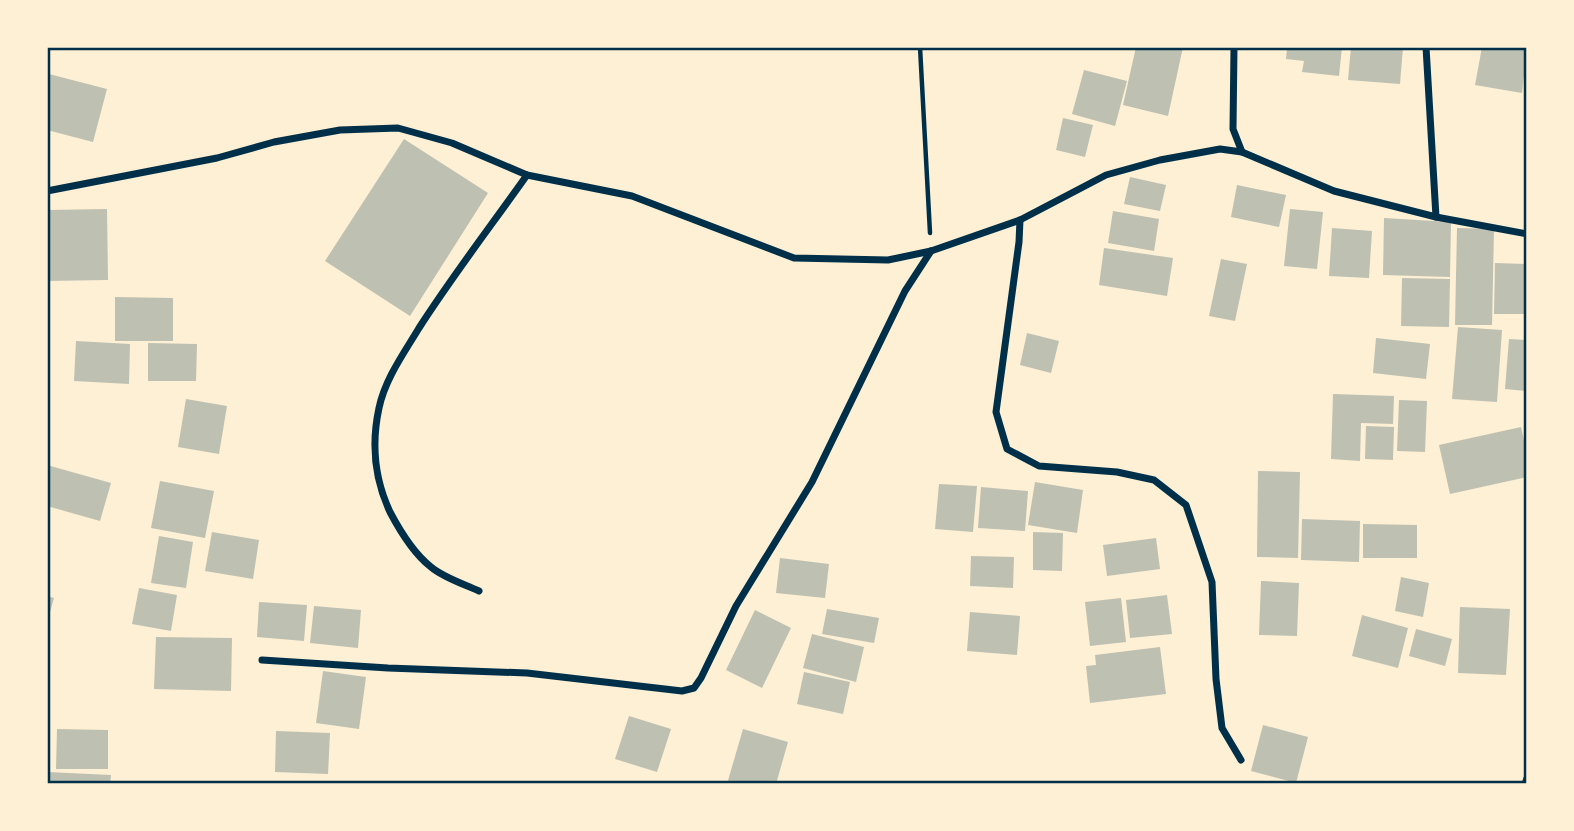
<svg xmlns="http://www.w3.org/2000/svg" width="1574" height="831" font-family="'Roboto Serif',serif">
  <rect width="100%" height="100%" fill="#fdf0d5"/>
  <g fill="#bec0b2">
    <path d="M1136 47H1183L1168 116 1123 105Z"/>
    <path d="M1287 47H1342L1339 76 1302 72 1304 61 1286 59Z"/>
    <path d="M1351 47H1403L1400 84 1348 80Z"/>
    <path d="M1482 47H1527L1522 93 1475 85Z"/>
    <path d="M1084 70 1127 81 1115 126 1072 114Z"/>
    <path d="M49 74 107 89 93 142 47 130Z"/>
    <path d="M1063 118 1093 125 1085 157 1056 150Z"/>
    <path d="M404 139 488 193 410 316 325 261Z"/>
    <path d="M1130 177 1166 185 1160 211 1124 204Z"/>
    <path d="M1237 185 1286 195 1279 227 1231 217Z"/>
    <path d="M107 209 108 280 47 281V210Z"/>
    <path d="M1290 209 1323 212 1317 269 1284 266Z"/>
    <path d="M1113 211 1159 219 1154 251 1108 243Z"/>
    <path d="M1384 218 1451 222 1450 277 1383 275Z"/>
    <path d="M1332 228 1372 231 1369 278 1329 276Z"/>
    <path d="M1457 228 1494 229 1492 325H1455Z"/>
    <path d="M1104 248 1173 258 1167 296 1099 285Z"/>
    <path d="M1221 259 1247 264 1235 321 1209 316Z"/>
    <path d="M1495 263 1527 264 1526 314H1494Z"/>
    <path d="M1402 278 1450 279 1449 327 1401 326Z"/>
    <path d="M115 297 173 298V341H115Z"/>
    <path d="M1458 327 1502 330 1497 402 1452 399Z"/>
    <path d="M1027 333 1059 341 1051 373 1020 365Z"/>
    <path d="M1376 338 1430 344 1426 379 1373 373Z"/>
    <path d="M1509 339 1527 340V391L1505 389Z"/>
    <path d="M76 341 130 344 129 384 74 381Z"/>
    <path d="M148 343 197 344 196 381H148Z"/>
    <path d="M1333 394 1394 396 1393 424 1361 423 1360 461 1331 459Z"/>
    <path d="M186 399 227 406 219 454 178 447Z"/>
    <path d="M1399 400 1427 401 1425 452 1397 451Z"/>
    <path d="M1366 426 1394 427 1393 460 1365 459Z"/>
    <path d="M1521 427 1527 454V477L1450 494 1439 445Z"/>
    <path d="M47 465 111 483 100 521 47 506Z"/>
    <path d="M1258 471 1300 472 1298 558 1257 557Z"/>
    <path d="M160 481 214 491 205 538 151 528Z"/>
    <path d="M1035 482 1083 490 1077 533 1028 525Z"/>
    <path d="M939 484 977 486 973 532 935 529Z"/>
    <path d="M981 487 1028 491 1025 531 978 528Z"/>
    <path d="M1302 519 1360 521 1359 562 1301 560Z"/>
    <path d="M1363 524 1417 525V558H1363Z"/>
    <path d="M212 532 259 540 253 579 205 571Z"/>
    <path d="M1033 532 1063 533 1062 571 1033 570Z"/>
    <path d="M159 536 193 542 186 588 151 583Z"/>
    <path d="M1156 538 1160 569 1107 576 1103 545Z"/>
    <path d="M971 556 1014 557 1013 588 970 586Z"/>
    <path d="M780 558 829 564 825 598 776 593Z"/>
    <path d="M1401 577 1429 583 1423 617 1395 611Z"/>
    <path d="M1261 581 1299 583 1297 636 1259 635Z"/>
    <path d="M139 588 177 595 171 631 132 624Z"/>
    <path d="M1167 595 1172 634 1130 638 1126 600Z"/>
    <path d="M47 596 54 598 48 619H47Z"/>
    <path d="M1121 598 1126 642 1090 646 1085 602Z"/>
    <path d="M259 602 307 605 304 641 257 637Z"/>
    <path d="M314 606 361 610 358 648 310 643Z"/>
    <path d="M1460 607 1510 609 1506 675 1458 673Z"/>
    <path d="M827 609 879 618 874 643 822 634Z"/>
    <path d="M755 610 791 628 762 688 726 670Z"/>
    <path d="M970 612 1020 616 1017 655 967 651Z"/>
    <path d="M1362 615 1408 628 1398 668 1352 656Z"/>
    <path d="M1416 629 1452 639 1445 666 1409 656Z"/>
    <path d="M812 634 864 647 856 682 803 668Z"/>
    <path d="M156 637 232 638 231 691 154 689Z"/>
    <path d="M1160 647 1166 694 1090 703 1086 666 1096 665 1095 655Z"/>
    <path d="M323 671 366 677 359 729 316 723Z"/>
    <path d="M804 672 850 682 843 714 797 704Z"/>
    <path d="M629 716 671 729 657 772 615 759Z"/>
    <path d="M1263 725 1308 737 1296 783 1251 771Z"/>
    <path d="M57 729 108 730V769H56Z"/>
    <path d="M743 729 788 742 776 784H727Z"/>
    <path d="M276 731 330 733 328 774 275 772Z"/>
    <path d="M47 772 111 775 110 784H47Z"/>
  </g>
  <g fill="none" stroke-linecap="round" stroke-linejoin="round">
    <path stroke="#003049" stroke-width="4.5" d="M920 47 930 233"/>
    <g stroke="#003049" stroke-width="7">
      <path d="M1234 47 1233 129 1242 152"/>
      <path d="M1426 47 1436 217"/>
      <path d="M47 191 217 158 274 142 340 130 398 128 452 143 527 175 632 196 794 258 888 260 931 251 1020 220 1106 175 1160 160 1220 149 1242 152 1334 191 1436 217 1527 234"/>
      <path d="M1020 220 1019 242 996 412 1007 449 1039 466 1117 472 1154 480 1186 505 1212 582 1216 679 1222 728 1241 760"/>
      <path d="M479 591C464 584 444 578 431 567 413 553 400 531 390 512 374 478 371 445 379 408 385 379 404 353 419 328 453 275 491 226 527 175"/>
      <path d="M262 660 388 668 527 673 682 691 694 688 701 678 736 606 812 482 905 291 931 251"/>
      <path d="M1525 784 1527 778"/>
    </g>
  </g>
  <rect width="1574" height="831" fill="none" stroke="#fdf0d5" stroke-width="98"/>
  <rect x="49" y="49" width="1476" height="733" fill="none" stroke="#003049" stroke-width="2.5"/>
</svg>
